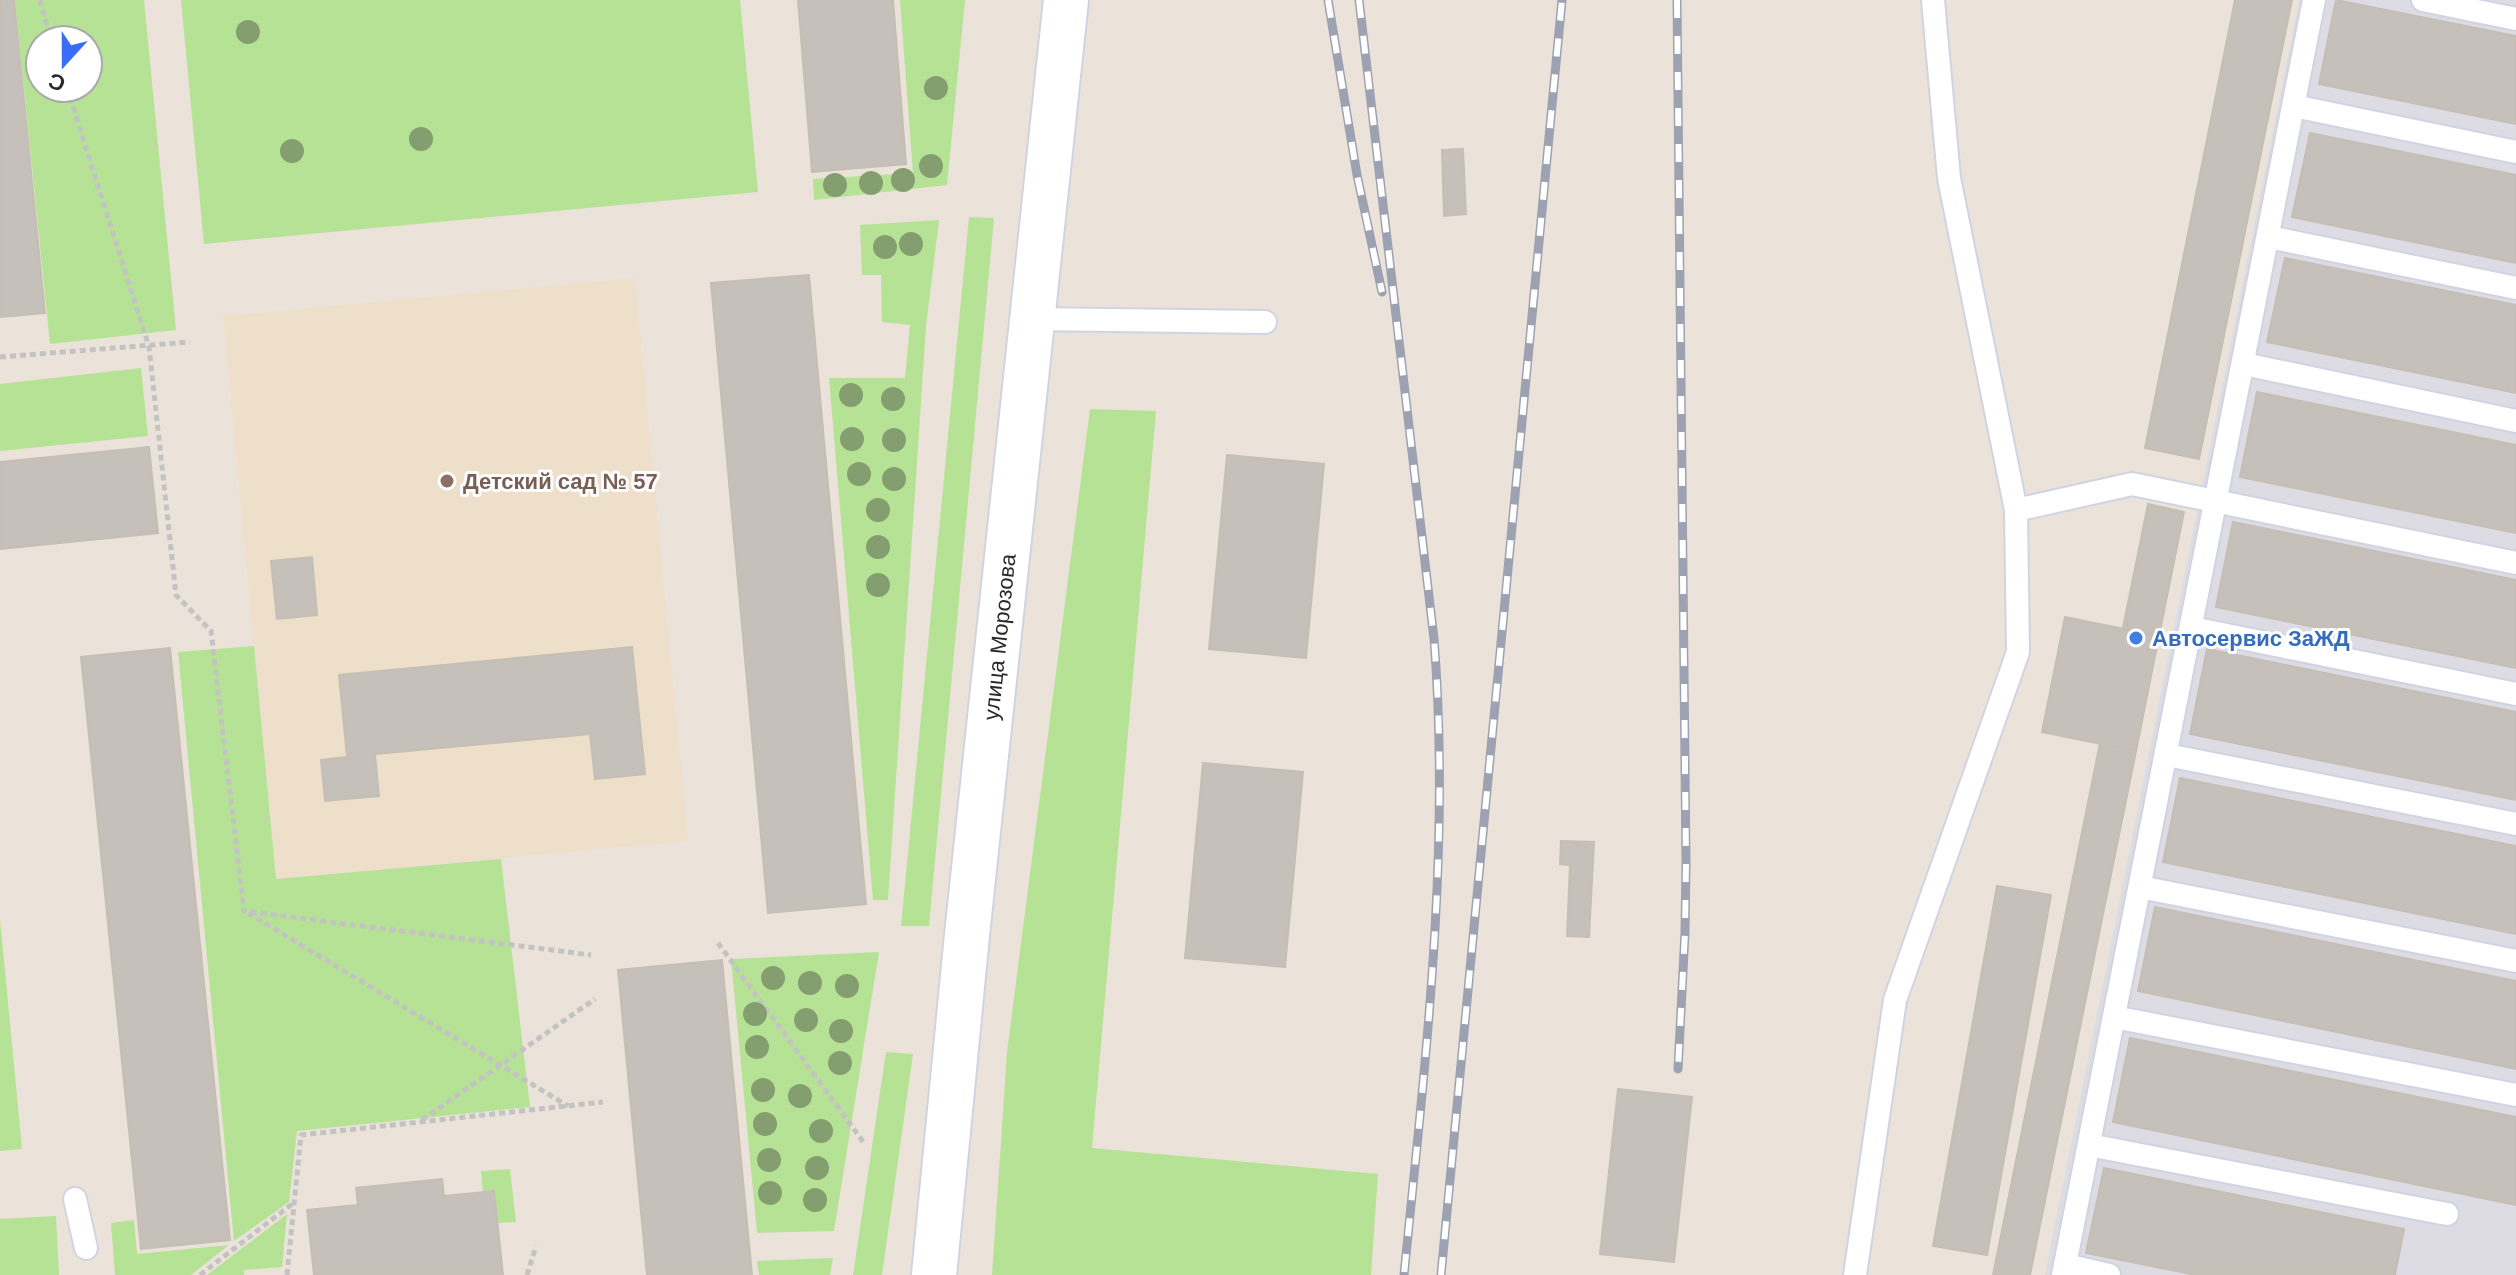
<svg xmlns="http://www.w3.org/2000/svg" width="2516" height="1275" font-family="Helvetica,sans-serif">
  <rect width="100%" height="100%" fill="#ebe3da"/>
  <path fill="#dddbe3" d="M2299 0H2516V1275H2045Z"/>
  <path fill="#eddfc9" d="M635 278 688 841 276 879 223 316Z"/>
  <g fill="#b6e296" fill-rule="evenodd">
    <path d="M15 0H144L176 330 50 344ZM40 40H88V88H40Z"/>
    <path d="M181 0H740L758 192 204 244Z"/>
    <path d="M900 0H965L947 185 814 200 813 179 913 173Z"/>
    <path d="M969 217 994 218 929 926H901Z"/>
    <path d="M939 220 926 326 888 900H873L829 378H905L910 325 882 322 881 275H862L860 225Z"/>
    <path d="M141 368 148 436 0 451V384Z"/>
    <path d="M1090 409 1156 411 1092 1148 1378 1174 1371 1275H992L1007 1052Z"/>
    <path d="M254 646 276 879 501 859 530 1107 297 1131 289 1202 234 1241 178 652Z"/>
    <path d="M0 919 22 1149 0 1151Z"/>
    <path d="M879 952 834 1231 757 1233 731 959Z"/>
    <path d="M886 1052 913 1054 882 1275H853Z"/>
    <path d="M510 1169 516 1222 497 1223 494 1192H483L481 1171Z"/>
    <path d="M287 1214 282 1267 244 1270V1275H207Z"/>
    <path d="M56 1216 59 1275H0V1219Z"/>
    <path d="M134 1220 137 1254 229 1245 191 1275H115L111 1223Z"/>
    <path d="M833 1258 830 1275H759L757 1261Z"/>
  </g>
  <g fill="#c6c0ba" stroke="#c6beb4" stroke-width="2">
    <path d="M0 0H14L45 313 0 317Z"/>
    <path d="M798 0H893L906 164 812 172Z"/>
    <path d="M2235 0H2292L2199 459 2145 448Z"/>
    <path d="M2336 0 2516 36V124L2319 84Z"/>
    <path d="M2310 133 2516 175V263L2292 217Z"/>
    <path d="M1463 149 1466 214 1444 216 1442 150Z"/>
    <path d="M2285 258 2516 305V393L2267 342Z"/>
    <path d="M809 275 866 904 768 913 711 283Z"/>
    <path d="M2257 392 2516 445V533L2240 477Z"/>
    <path d="M149 447 158 533 0 549V462Z"/>
    <path d="M1227 455 1324 464 1306 658 1209 649Z"/>
    <path d="M2148 504 2184 512 2159 636 2123 628Z"/>
    <path d="M2233 522 2516 580V668L2216 607Z"/>
    <path d="M312 557 317 615 277 619 271 561Z"/>
    <path d="M2065 617 2159 636 2136 751 2042 732Z"/>
    <path d="M632 647 645 774 595 779 590 734 375 754 379 796 325 801 321 760 347 757 339 675Z"/>
    <path d="M170 648 230 1240 141 1249 81 657Z"/>
    <path d="M2207 649 2516 712V800L2190 734Z"/>
    <path d="M2100 743 2136 751 2030 1275H1993Z"/>
    <path d="M1203 763 1303 772 1285 967 1185 958Z"/>
    <path d="M2180 778 2516 846V934L2163 862Z"/>
    <path d="M1561 841 1594 842 1589 937 1567 936 1570 865 1560 864Z"/>
    <path d="M1997 886 2051 895 1987 1255 1933 1246Z"/>
    <path d="M2155 907 2516 981V1069L2138 991Z"/>
    <path d="M722 960 752 1275H647L618 970Z"/>
    <path d="M2130 1038 2516 1117V1205L2113 1122Z"/>
    <path d="M1618 1089 1692 1097 1674 1262 1600 1254Z"/>
    <path d="M2104 1168 2404 1229 2395 1275H2196L2086 1253Z"/>
    <path d="M442 1179 444 1196 494 1191 503 1275H314L307 1210 358 1205 356 1188Z"/>
  </g>
  <g fill="none" stroke-linecap="round" stroke-linejoin="round">
    <defs>
      <g id="service">
        <path d="M2423 0 2516 19"/>
        <path d="M2294 106 2516 152"/>
        <path d="M2269 237 2516 288"/>
        <path d="M1032 319 1265 322"/>
        <path d="M2244 364 2516 421"/>
        <path d="M2016 510 2132 484 2516 563"/>
        <path d="M2192 628 2516 694"/>
        <path d="M2167 755 2516 824"/>
        <path d="M2140 887 2516 961"/>
        <path d="M2114 1017 2516 1095"/>
        <path d="M2089 1145 2447 1214"/>
        <path d="M75 1199 86 1248"/>
        <path d="M2065 1265 2109 1275"/>
        <path d="M1855 1275 1895 1000 2018 652 2016 510 1949 178 1933 0"/>
        <path d="M2063 1275 2314 0"/>
      </g>
      <path id="secondary" d="M934 1275 967 935 1066 0"/>
    </defs>
    <use href="#service" stroke="#d0d4e2" stroke-width="26"/>
    <use href="#secondary" stroke="#d0d4e2" stroke-width="48"/>
    <g stroke="#c3c3c3" stroke-width="5" stroke-dasharray="6 4" stroke-linecap="butt">
      <path d="M40 0 51 40"/>
      <path d="M67 88 149 347 176 595 211 631 244 911 591 955"/>
      <path d="M0 357 190 342"/>
      <path d="M248 913 568 1106"/>
      <path d="M718 943 864 1143"/>
      <path d="M422 1120 595 999"/>
      <path d="M200 1275 292 1204"/>
      <path d="M287 1275 301 1135 603 1102"/>
      <path d="M527 1275 536 1246"/>
    </g>
    <use href="#service" stroke="#fff" stroke-width="22"/>
    <use href="#secondary" stroke="#fff" stroke-width="44"/>
    <defs>
      <g id="rail">
        <path d="M1328 0 1357 175 1382 292"/>
        <path d="M1359 0 1434 639C1451 852 1425 1063 1404 1275"/>
        <path d="M1677 0 1686 862 1685 932 1678 1069"/>
        <path d="M1441 1275 1562 0"/>
      </g>
    </defs>
    <use href="#rail" stroke="#9da2b3" stroke-width="9"/>
    <use href="#rail" stroke="#fff" stroke-width="6" stroke-dasharray="18" stroke-linecap="butt"/>
  </g>
  <g fill="#849e70">
    <circle cx="248" cy="32" r="12"/>
    <circle cx="936" cy="88" r="12"/>
    <circle cx="421" cy="139" r="12"/>
    <circle cx="292" cy="151" r="12"/>
    <circle cx="931" cy="166" r="12"/>
    <circle cx="903" cy="180" r="12"/>
    <circle cx="871" cy="183" r="12"/>
    <circle cx="835" cy="185" r="12"/>
    <circle cx="911" cy="244" r="12"/>
    <circle cx="885" cy="247" r="12"/>
    <circle cx="851" cy="395" r="12"/>
    <circle cx="893" cy="399" r="12"/>
    <circle cx="852" cy="439" r="12"/>
    <circle cx="894" cy="440" r="12"/>
    <circle cx="859" cy="474" r="12"/>
    <circle cx="894" cy="479" r="12"/>
    <circle cx="878" cy="510" r="12"/>
    <circle cx="878" cy="547" r="12"/>
    <circle cx="878" cy="585" r="12"/>
    <circle cx="773" cy="978" r="12"/>
    <circle cx="810" cy="983" r="12"/>
    <circle cx="847" cy="986" r="12"/>
    <circle cx="755" cy="1014" r="12"/>
    <circle cx="806" cy="1020" r="12"/>
    <circle cx="841" cy="1031" r="12"/>
    <circle cx="757" cy="1047" r="12"/>
    <circle cx="840" cy="1063" r="12"/>
    <circle cx="763" cy="1090" r="12"/>
    <circle cx="800" cy="1096" r="12"/>
    <circle cx="765" cy="1124" r="12"/>
    <circle cx="821" cy="1131" r="12"/>
    <circle cx="769" cy="1160" r="12"/>
    <circle cx="817" cy="1168" r="12"/>
    <circle cx="770" cy="1193" r="12"/>
    <circle cx="815" cy="1200" r="12"/>
  </g>
  <circle fill="#8d6e63" stroke="#fff" stroke-width="3" cx="447" cy="481" r="8"/>
  <circle fill="#3f7fe0" stroke="#fff" stroke-width="3" cx="2136" cy="638" r="8"/>
  <g text-anchor="middle" stroke-width="6" stroke-linejoin="round" paint-order="stroke">
    <g font-size="22" font-weight="bold" fill="#785e54" stroke="#fff" text-anchor="start">
      <text x="463" y="489">Детский сад № 57</text>
    </g>
    <g font-size="22" fill="#292929" stroke="#fff">
      <text transform="translate(999 637) rotate(-84)" y="8">улица Морозова</text>
    </g>
    <g font-size="22" font-weight="bold" fill="#366cbe" stroke="#fff" text-anchor="start">
      <text x="2152" y="646">Автосервис ЗаЖД</text>
    </g>
  </g>
  <g transform="translate(64 64) rotate(201)"><circle r="38" fill="#ffffff" stroke="#a9a9a9" stroke-width="2"/>
  <path d="M0-6L14 30L0 20L-14 30Z" fill="#396cf9"/>
  <text y="-12" font-size="22" font-weight="bold" text-anchor="middle" fill="#292929">С</text>
  </g>
</svg>
